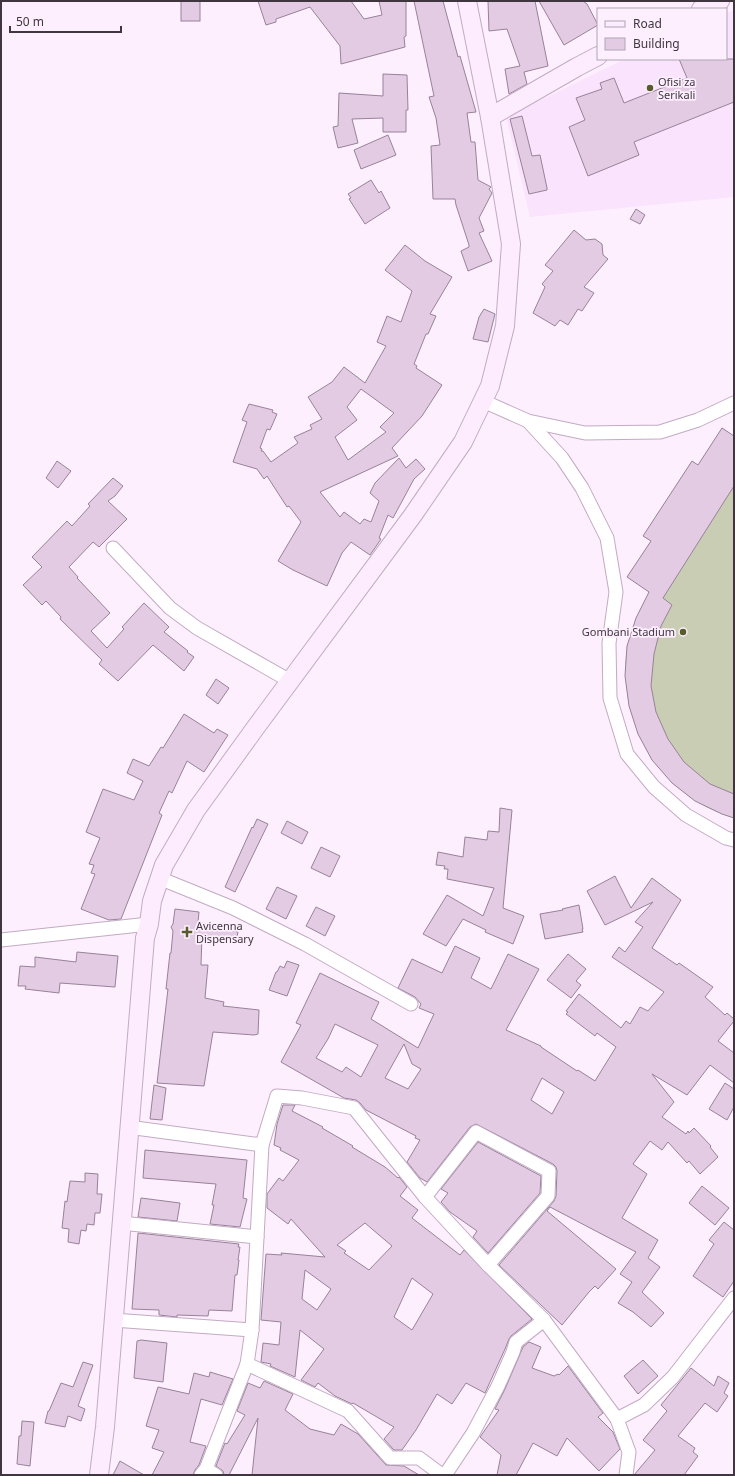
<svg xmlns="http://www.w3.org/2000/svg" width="735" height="1476" font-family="'Noto Sans',sans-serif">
  <rect width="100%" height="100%" fill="#fdeffe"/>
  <path fill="#fae3fc" d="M734 10V197L530 217 506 117 625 59H726V13Z"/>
  <path fill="#c9cdb4" d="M722 428 734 436V818C676 802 634 750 627 691 625 676 624 660 628 645 632 626 640 609 649 592L627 577 651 541 643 536 692 461 698 465Z"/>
  <g fill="#e3cbe4" stroke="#988299" fill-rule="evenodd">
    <rect x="181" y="1" width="19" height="20"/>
    <path d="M258 1H351L364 19 382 15 379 1H406V36L404 37 405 47 341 64 340 46 310 7 276 19V22L266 25Z"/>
    <path d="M414 1H443L458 57 460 56 476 112 467 113 471 142H475L478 180 491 187 489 189 492 193 479 218 484 231 479 233 492 261 468 271 461 251 469 247V245L456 205 455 199H433L431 146 440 145 436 118 429 97 434 96Z"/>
    <path d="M488 1H535L548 66 524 72 527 84 509 94 505 69 520 66 507 29 489 31Z"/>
    <path d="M539 1H583L587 4 598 25 564 45Z"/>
    <path d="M679 59H734V102L634 142 639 155 588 176 569 127 585 120 576 98 602 89 600 83 614 78 624 103 687 78Z"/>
    <path d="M383 74 407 75 408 110H406V132H383V118L352 119 358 143 338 148 333 127 338 126 339 93 383 96Z"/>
    <path d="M522 116 532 156 540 155 547 188V190L529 194 510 119Z"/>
    <path d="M388 135 396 155 361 169 354 150Z"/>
    <path d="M371 180 379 193 381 191 390 208 365 224 349 199 351 198 348 194Z"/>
    <path d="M636 209 645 215 640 224 630 219Z"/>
    <path d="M574 230 586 240 595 239 602 244 603 255 608 259 584 287 594 293 582 311 578 309 568 325 560 320 555 326 533 313 545 287 542 284 553 271 545 265Z"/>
    <path d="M405 245 425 261 452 277 430 314 436 316 428 334H426L414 364 417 366 416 368 442 385 422 416 392 448 398 456 320 492 340 517 344 512 360 524 364 519 371 522 379 501 370 493 375 483 399 458 406 468 416 459 425 469 414 479 393 518 388 515 379 538 381 539 370 555 351 542 342 553 327 586 293 570 278 561 301 522 289 506 287 507 267 476 264 479 257 469 233 462 247 422 242 420 249 404 273 410 272 412 277 414 270 430 267 429 260 448 262 449 261 451H263L271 462 298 443 294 437 312 429 310 425 322 419 308 397 332 382 344 367 365 383 386 346 377 342 387 316 401 322 412 291 385 270ZM361 389 394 413 380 427 386 432 348 460 335 437 357 420 347 407Z"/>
    <path d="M484 309 495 314 488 342 473 339 479 317Z"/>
    <path d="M722 428 734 436V486L663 598 672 605 661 626 654 654 651 686 656 712 668 739 684 762 710 784 734 794V818L722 814 695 801 672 783 652 760 638 734 629 706 625 676 627 646 636 618 649 592 627 577 651 541 643 536 692 461 698 465Z"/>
    <path d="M57 461 71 471 58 488 46 478Z"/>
    <path d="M113 478 123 486 115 496 108 501 127 519 99 547 93 542 69 567 78 577 77 578 110 613 91 631 107 648 124 629 122 627 144 603 169 627 164 632 188 651 187 652 194 657 184 671 153 645 118 681 99 664 102 660 60 619 61 617 46 601 42 605 23 585 42 567 32 557 67 521 72 526 90 506 88 504Z"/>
    <path d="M216 679 229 688 218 704 206 695Z"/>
    <path d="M184 714 214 733 217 729 228 735 204 772 187 761 172 793 169 791 159 813 162 815 121 919 109 920 81 909 95 874 91 873 94 865 89 864 100 838 86 832 103 789 134 800 143 781 127 773 133 759 149 766 161 747 163 748Z"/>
    <path d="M500 808 512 810 503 908 524 916 513 944 485 932 486 930 463 919 446 946 423 934 447 895 483 916 494 888 447 879 448 869H444L445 866 436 865 438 852 463 857 465 837 487 840 488 831 499 832Z"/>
    <path d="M257 819 268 824 235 892 225 887 252 827 253 828Z"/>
    <path d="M287 821 308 832 302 844 281 833Z"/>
    <path d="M321 847 340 856 330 877 311 868Z"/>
    <path d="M615 876 631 908 652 878 681 900 652 948 677 965 679 963 713 987 705 997 725 1015 727 1013 734 1019V1021L718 1041 734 1053V1083L710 1065 687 1095 652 1074 674 1102 662 1117 686 1134 688 1131 689 1133 694 1128 711 1146 710 1147 718 1157 700 1174 689 1161 687 1163 668 1142 662 1150 650 1141 633 1164 647 1174 622 1218 658 1240 648 1258 660 1267 642 1292 664 1313 651 1327 633 1312 618 1303 632 1282 620 1274 636 1252 550 1207 547 1211 616 1269 598 1289 595 1286 589 1292 562 1325 499 1265 554 1201 556 1196 557 1171 556 1167 553 1164 476 1124 470 1127 427 1182 420 1178 407 1162 420 1140 415 1138 416 1136 366 1110 360 1103 356 1100 344 1098 281 1062 301 1025 296 1023 320 973 379 1002 371 1019 418 1048 434 1014 419 1008 421 1004 415 997 398 988 412 959 442 973 455 946 480 958 471 978 491 989 508 954 539 969 506 1030 541 1046V1047L577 1071 578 1070 595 1081 616 1047 597 1033 595 1036 566 1014 568 1012 566 1011 579 994 621 1028 626 1021 630 1024 640 1007 648 1011 664 992 612 957 619 947 625 952 643 927 635 922 653 902 605 925 587 891ZM335 1024 378 1045 361 1077 346 1067 342 1072 316 1058 328 1039ZM404 1044 412 1064 421 1069 408 1089 385 1078ZM542 1078 564 1092 552 1114 531 1100Z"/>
    <path d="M277 887 297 896 286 919 266 909Z"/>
    <path d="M579 905 583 929H582L583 932 545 939 540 914 563 910 562 909Z"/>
    <path d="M316 907 335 916 325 936 306 926Z"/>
    <path d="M175 909 199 912 198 922 238 932 236 942 202 935 201 965H208L205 998 224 1002 223 1006 259 1010 258 1034 254 1035 213 1032 204 1086 157 1083 168 989H166L170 953H171L173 931 171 927 173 924Z"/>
    <path d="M77 952 118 956 115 987 60 983 59 993 25 989 26 986H18L20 966 35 967V957L76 962Z"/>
    <path d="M568 954 586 969 576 981 581 985 571 998 547 980Z"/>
    <path d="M287 961 299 965 287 996 269 990 276 972H277L280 966 284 968Z"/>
    <path d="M725 1083 734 1089V1107L727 1120 709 1109Z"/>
    <path d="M154 1085 166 1088 162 1120 150 1119Z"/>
    <path d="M283 1105H295L292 1111 323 1127 322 1128 353 1146 352 1147 385 1167 398 1178 399 1177 407 1187 400 1196 418 1210 412 1218 460 1255 464 1250 532 1319 511 1336 509 1339 505 1349 485 1393 466 1383 452 1404 437 1394 416 1430 402 1450H394L384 1439 394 1427 353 1403 352 1404 335 1396 318 1383 315 1387 301 1380 324 1349 300 1330 295 1377 270 1366 271 1364 261 1362 263 1343 279 1345 281 1322 261 1320 266 1254 282 1255 281 1253 325 1257 291 1219 288 1224 267 1208V1194L279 1178 283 1181 299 1160 280 1150 281 1148 274 1145 277 1124ZM365 1223 392 1246 369 1270 344 1253 346 1251 337 1245ZM305 1270 331 1289 317 1310 302 1299ZM412 1278 433 1294 412 1330 394 1317Z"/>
    <path d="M478 1142 541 1176 540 1193 488 1253 473 1237 477 1231 450 1212 441 1202 448 1193 441 1189Z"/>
    <path d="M145 1150 247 1160 243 1198 247 1199 240 1227 210 1224 214 1205H212L216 1184 143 1178Z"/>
    <path d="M85 1173 98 1174 97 1194H102L100 1213H95L94 1225 87 1224 86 1231 81 1230 79 1244 68 1242 69 1229 62 1228 65 1201 67 1202 70 1181 85 1182Z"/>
    <path d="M702 1186 729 1208 715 1225 689 1203Z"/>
    <path d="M141 1198 180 1203 177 1221 138 1217Z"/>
    <path d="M724 1222 734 1230V1281L723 1297 693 1276 714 1244 709 1240Z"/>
    <path d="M138 1233 239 1244 238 1247H240L238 1260H239L237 1275H235L232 1311 209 1310 208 1316 177 1315V1317L159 1315V1310L132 1309Z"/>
    <path d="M141 1340 167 1343 163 1382 134 1378 137 1341Z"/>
    <path d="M529 1342 541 1347 532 1368 554 1376 558 1374 559 1375 568 1366 603 1413 598 1417 613 1432 620 1449 599 1471 567 1438 557 1456 533 1443 516 1475H497L501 1455 480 1437 499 1410 495 1409 505 1389 523 1347Z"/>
    <path d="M643 1360 658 1376 638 1394 624 1376Z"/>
    <path d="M83 1362 93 1365 78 1406 85 1409 81 1421 68 1416 65 1427 45 1423 48 1411H49L61 1383 73 1387Z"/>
    <path d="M691 1368 714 1386 718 1376 729 1383 724 1393 728 1396 717 1412 705 1403 678 1436 695 1448 693 1452 698 1456 684 1475H634L655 1450 643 1440 667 1411 661 1405Z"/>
    <path d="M210 1372 233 1379 222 1405 201 1399 190 1442 206 1446 199 1465 195 1470 193 1475H152L164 1452 152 1448 159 1430 146 1426 158 1387 189 1394 194 1373 209 1377Z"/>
    <path d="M264 1381 293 1394 285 1410 310 1429 334 1435 341 1424 358 1434 386 1465 404 1466 419 1475H252L258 1418 229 1475H224L223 1471 216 1466 225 1443 227 1444 245 1415 237 1411 248 1383 260 1388Z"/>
    <path d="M22 1421 34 1422 30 1466 17 1464 19 1436H21Z"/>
    <path d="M120 1461 144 1475H113Z"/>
  </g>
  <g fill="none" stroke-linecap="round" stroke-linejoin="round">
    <defs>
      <g id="street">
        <path d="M483 401 528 421 585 433 660 432 698 420 734 403"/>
        <path d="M528 421 562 458 582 488 607 538 616 592 609 643 610 698 627 754 654 787 686 815 726 838 734 840"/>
        <path d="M113 548 170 608 197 628 290 681"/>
        <path d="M159 878 233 908 305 944 411 1004"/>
        <path d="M1 940 149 924"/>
        <path d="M128 1127 262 1145 277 1096 302 1098 354 1108 425 1197 488 1265 544 1320 516 1342 513 1352 498 1386 473 1433 445 1475"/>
        <path d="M425 1197 476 1132 549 1171 548 1196 488 1265"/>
        <path d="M121 1223 257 1237"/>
        <path d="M113 1320 252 1330"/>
        <path d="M544 1320 617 1419 629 1452 626 1475"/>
        <path d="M247 1364 348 1411 390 1458H419L442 1475"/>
        <path d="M617 1419 644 1405 673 1377 734 1298"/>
        <path d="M206 1469 216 1475"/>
        <path d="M201 1475 206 1469 247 1364 252 1330 262 1145"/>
      </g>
      <g id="secondary">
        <path d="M701 9 720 1"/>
        <path d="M490 117 577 67 598 56"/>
        <path d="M99 1475 105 1427 145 938 149 924 152 901 164 865 196 810 256 727 413 515 463 442 490 386 505 326 511 244 490 117 467 1"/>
      </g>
    </defs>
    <use href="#street" stroke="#c2abc3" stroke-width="15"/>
    <use href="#secondary" stroke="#c2abc3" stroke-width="20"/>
    <use href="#street" stroke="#fff" stroke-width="13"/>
    <use href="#secondary" stroke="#fcecfd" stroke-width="18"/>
  </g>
  <g fill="#575c2a" stroke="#fdeffe" stroke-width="1.5">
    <circle cx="650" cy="88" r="4"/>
    <circle cx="683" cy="632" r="4"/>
    <path d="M185 926h4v4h4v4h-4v4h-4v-4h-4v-4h4z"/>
  </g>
  <g text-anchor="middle" stroke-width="3.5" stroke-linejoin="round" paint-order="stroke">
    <g font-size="11" fill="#3f363f" stroke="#fdeffe" text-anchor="start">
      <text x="658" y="86">Ofisi za<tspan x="658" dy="13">Serikali</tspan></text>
      <text x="675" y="636" text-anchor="end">Gombani Stadium</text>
      <text x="196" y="930">Avicenna<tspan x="196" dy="13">Dispensary</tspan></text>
    </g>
  </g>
  <rect width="735" height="1476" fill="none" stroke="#3f363f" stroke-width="4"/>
  <rect x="597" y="8" width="130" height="52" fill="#fdeffe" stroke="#b1a5b2"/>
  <rect x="605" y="21" width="20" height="6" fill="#fcecfd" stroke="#b1a5b2"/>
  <text x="633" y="28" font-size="12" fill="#3f363f">Road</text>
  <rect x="605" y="38" width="20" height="12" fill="#e3cbe4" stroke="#b1a5b2"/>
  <text x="633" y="48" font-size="12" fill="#3f363f">Building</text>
  <path d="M10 26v6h111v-6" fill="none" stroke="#3f363f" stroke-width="2"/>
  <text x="16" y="26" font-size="12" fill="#3f363f" stroke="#fdeffe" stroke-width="3" paint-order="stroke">50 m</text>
</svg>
